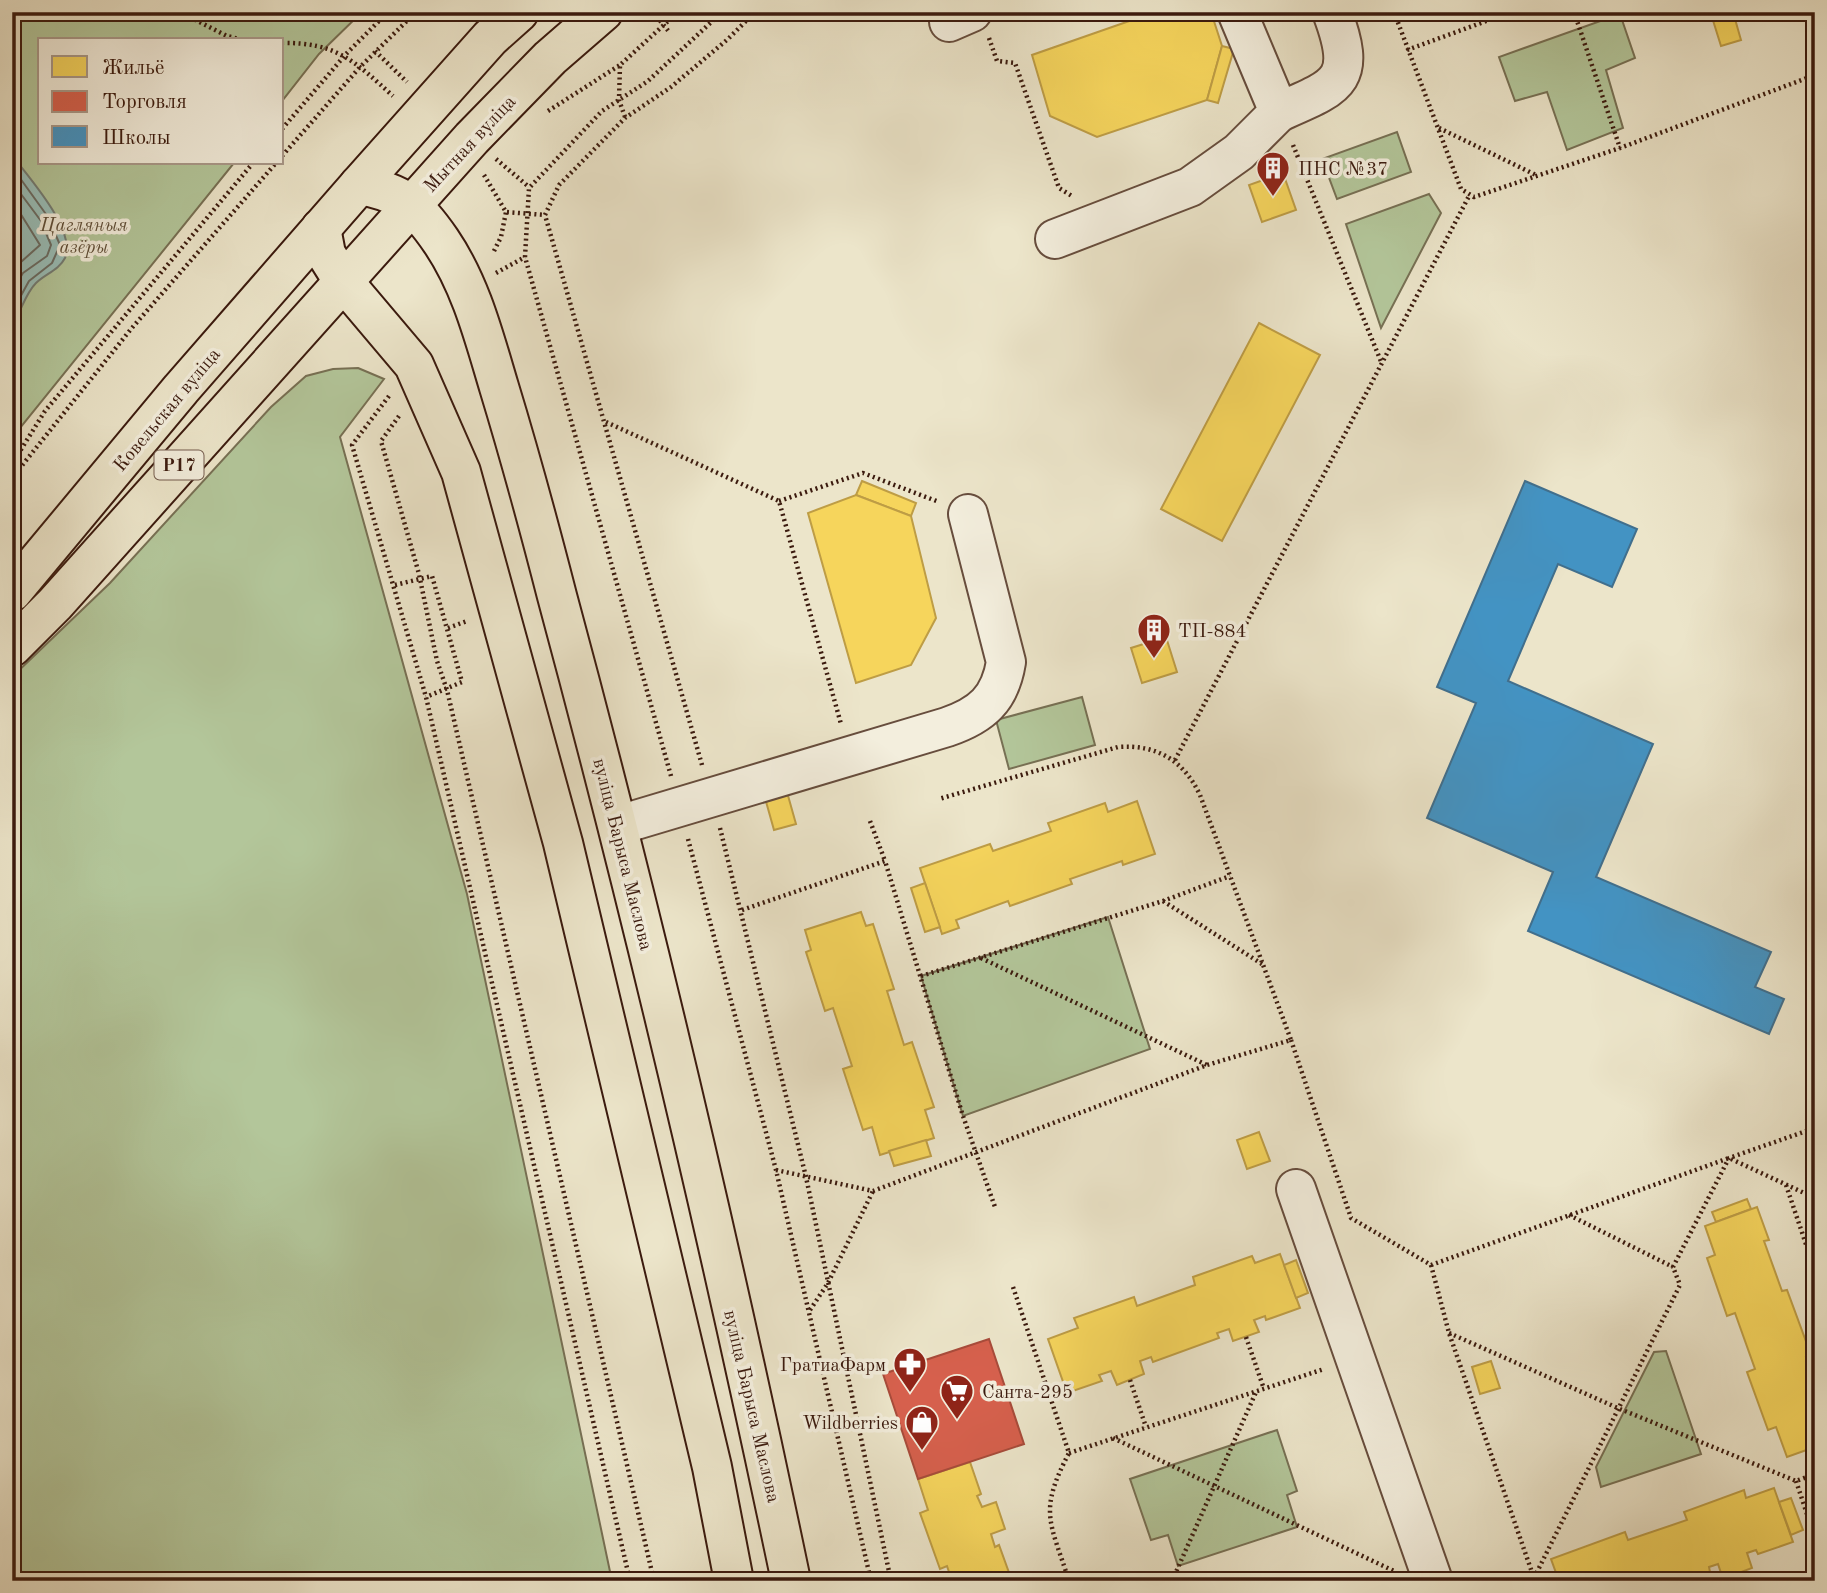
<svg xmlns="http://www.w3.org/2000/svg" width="1827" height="1593" font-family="'Old Standard TT',serif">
  <rect width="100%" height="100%" fill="#ece5ca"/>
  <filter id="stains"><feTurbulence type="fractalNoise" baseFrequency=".00286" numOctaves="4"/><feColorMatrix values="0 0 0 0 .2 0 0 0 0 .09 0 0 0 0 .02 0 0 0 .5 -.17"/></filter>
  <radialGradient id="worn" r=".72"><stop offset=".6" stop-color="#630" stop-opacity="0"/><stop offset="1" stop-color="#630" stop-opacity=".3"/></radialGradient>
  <g fill="#b3c69a" stroke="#777054" stroke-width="2">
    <path d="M12 12H362L319 54 282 101V40H40V163H234L12 438Z"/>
    <path d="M1620 14 1635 58 1606 70 1623 128 1567 150 1547 92 1515 101 1499 57Z"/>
    <path d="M1397 132 1411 172 1337 199 1322 159Z"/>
    <path d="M1429 194 1441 213 1381 328 1346 224Z"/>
    <path d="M358 368 384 379 340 437 467 894 612 1581H12V677L110 583 271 407 306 376 333 369Z"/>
    <path d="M1082 697 1095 745 1009 769 996 720Z"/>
    <path d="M1108 917 1150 1049 963 1116 921 976Z"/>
    <path d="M1666 1351 1701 1454 1601 1487 1596 1467 1654 1352Z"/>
    <path d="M1277 1430 1297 1491 1287 1495 1297 1527 1178 1566 1168 1535 1151 1540 1130 1479Z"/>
  </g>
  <path fill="#99bfb9" stroke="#737d75" stroke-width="2" d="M12 155C28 177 77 230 65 258 59 270 45 274 36 283 25 294 21 312 12 325Z"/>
  <g fill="#f6d55c" stroke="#be9d45" stroke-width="2">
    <path d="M1155 12H1211L1222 46 1207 100 1097 137 1050 116 1032 55Z"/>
    <path d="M1733 12 1741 40 1721 46 1711 14Z"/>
    <path d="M1222 46 1234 49 1218 103 1207 100Z"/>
    <path d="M1283 173 1296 210 1262 222 1249 185Z"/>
    <path d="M1259 323 1320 355 1222 541 1161 509Z"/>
    <path d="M862 481 916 503 911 516 856 495Z"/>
    <path d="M856 495 911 516 936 618 911 665 856 683 808 513Z"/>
    <path d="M1166 637 1177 672 1142 683 1131 648Z"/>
    <path d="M787 792 796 824 774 830 765 798Z"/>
    <path d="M1137 801 1155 854 1123 865 1122 861 1070 879 1072 884 1010 906 1008 901 956 920 959 928 942 934 920 868 990 844 993 851 1051 831 1048 823 1105 803 1108 812Z"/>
    <path d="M925 883 940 927 925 932 911 888Z"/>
    <path d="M861 912 866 926 873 924 894 989 887 991 904 1045 912 1042 934 1107 925 1110 934 1138 880 1155 872 1127 863 1130 843 1069 852 1066 833 1008 825 1011 806 952 811 950 805 930Z"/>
    <path d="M1259 1132 1270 1161 1247 1169 1237 1140Z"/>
    <path d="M926 1140 931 1156 894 1166 889 1151Z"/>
    <path d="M1747 1199 1751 1209 1716 1222 1712 1212Z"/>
    <path d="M1757 1207 1769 1240 1764 1241 1782 1291 1787 1290 1811 1355 1806 1357 1815 1383V1447L1787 1457 1776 1427 1768 1430 1747 1372 1755 1369 1735 1313 1727 1316 1707 1258 1715 1255 1705 1226Z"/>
    <path d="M1280 1254 1300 1308 1266 1320 1265 1316 1254 1320 1259 1332 1233 1341 1229 1329 1217 1333 1219 1338 1153 1362 1151 1357 1140 1361 1144 1374 1117 1385 1111 1371 1099 1375 1102 1381 1067 1393 1048 1339 1078 1328 1074 1318 1134 1297 1137 1306 1195 1285 1193 1277 1252 1256 1255 1263Z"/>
    <path d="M1296 1260 1308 1293 1296 1298 1284 1265Z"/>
    <path d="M1491 1361 1500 1388 1480 1394 1472 1367Z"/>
    <path d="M970 1462 981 1494 977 1496 982 1507 996 1502 1005 1529 991 1534 995 1547 999 1545 1012 1581H952L947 1566 940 1569 920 1513 928 1510 918 1479Z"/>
    <path d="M1774 1488 1793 1542 1758 1554 1756 1550 1747 1553 1752 1568 1723 1579 1718 1564 1709 1567 1710 1572 1686 1581H1559L1551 1559 1625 1532 1628 1540 1687 1520 1684 1512 1744 1490 1746 1498Z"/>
    <path d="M1791 1498 1803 1530 1791 1535 1779 1502Z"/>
  </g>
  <path fill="#d6604d" stroke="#a84b3a" stroke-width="2" d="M989 1339 1024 1444 918 1479 883 1374Z"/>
  <path fill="#4393c3" stroke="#416f8d" stroke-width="2" d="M1525 481 1637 529 1612 587 1558 564 1508 681 1653 744 1596 877 1771 952 1755 987 1784 999 1769 1034 1528 931 1553 872 1427 818 1476 703 1437 687Z"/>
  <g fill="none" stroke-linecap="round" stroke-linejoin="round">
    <g stroke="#6a6c64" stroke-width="2">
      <path d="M12 167 48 217 60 245 52 263 29 281 12 312"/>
      <path d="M12 182 41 221 51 245 47 256 23 273 12 291"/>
      <path d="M12 200 40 245 12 270"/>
    </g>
    <defs>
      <g id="minor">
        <path d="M949 22 972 12"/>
        <path d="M1279 112C1339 86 1358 81 1332 12"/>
        <path d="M1055 239 1190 187 1239 152 1279 112 1237 12"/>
        <path d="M619 825 947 727C982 715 1000 699 1006 662L968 514"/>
        <path d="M1296 1189 1433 1581"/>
      </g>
      <g id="major">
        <path d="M359 185C402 192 417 206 441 241 471 285 484 337 499 387 520 456 539 526 557 596 645 922 722 1251 791 1581"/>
        <path d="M321 228 326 254 343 281 414 365 461 472 563 843 712 1467 734 1581"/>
      </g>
      <g id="highway">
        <path d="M12 592 181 389 359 185 490 38 519 12"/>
        <path d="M12 647 55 604 472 138 550 58 603 12"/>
      </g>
    </defs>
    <use href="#minor" stroke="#674d3d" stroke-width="42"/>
    <use href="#major" stroke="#3b1a0e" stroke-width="42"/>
    <use href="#highway" stroke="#3b1a0e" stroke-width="42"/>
    <g stroke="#3b1a0e" stroke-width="4.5" stroke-dasharray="2 3.5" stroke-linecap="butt">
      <path d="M180 12 227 36 243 40"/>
      <path d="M653 12 670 33"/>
      <path d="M1394 12 1461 189 1474 197 1620 148 1815 75"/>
      <path d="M1574 12 1620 148"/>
      <path d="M1003 20 1025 12"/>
      <path d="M989 38 997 61 1015 63 1059 188 1072 196"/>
      <path d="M282 43C337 42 355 62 393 96"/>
      <path d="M1407 50 1511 12"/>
      <path d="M375 51 407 82"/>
      <path d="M548 111 620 65"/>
      <path d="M625 117 619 100 620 65 678 12"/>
      <path d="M1439 128 1538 176"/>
      <path d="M282 129 346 54 388 12"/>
      <path d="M1293 145 1382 364"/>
      <path d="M282 156 360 67 416 12"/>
      <path d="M496 159 529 187"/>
      <path d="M484 175 506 212 545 215"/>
      <path d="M494 251 501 237 506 212"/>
      <path d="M496 273 525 257"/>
      <path d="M389 396 352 445 426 697 630 1581"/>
      <path d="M399 416 381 441 419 574 437 661 447 690 654 1581"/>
      <path d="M606 422 779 501 841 724"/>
      <path d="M12 464 45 411 253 163"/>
      <path d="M12 478 131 329 276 163"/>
      <path d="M779 501 863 473 939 502"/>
      <path d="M395 585 432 576 462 682 426 697"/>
      <path d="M448 628 467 621"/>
      <path d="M1175 760 1469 196"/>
      <path d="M702 765 545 215 559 185 625 118 671 87 728 39 755 12"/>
      <path d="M671 776 525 257 529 188 602 111 648 81 722 12"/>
      <path d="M870 821 885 861"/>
      <path d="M720 828 806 1177 891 1581"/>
      <path d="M688 839 776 1170 871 1581"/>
      <path d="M1163 901 1262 964"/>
      <path d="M742 910 885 861 963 1116 995 1207"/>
      <path d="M981 958 1207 1065"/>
      <path d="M921 976 1163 901 1230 876"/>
      <path d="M1291 1040 1351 1218 1431 1265 1729 1158 1815 1198"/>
      <path d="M776 1170 873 1191 1207 1065 1291 1040 1200 795C1184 761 1157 744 1118 747L939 799"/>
      <path d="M1786 1185 1815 1271"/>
      <path d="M1569 1215 1673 1267"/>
      <path d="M1431 1265 1449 1333 1535 1581"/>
      <path d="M1013 1287 1069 1453C1038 1512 1050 1521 1069 1581"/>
      <path d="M810 1310 828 1283 873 1191"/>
      <path d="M1449 1333 1620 1409 1796 1481 1815 1474"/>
      <path d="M1246 1337 1264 1389"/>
      <path d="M1130 1380 1146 1427"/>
      <path d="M1113 1438 1394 1571"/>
      <path d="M1069 1453 1324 1369"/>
      <path d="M1796 1481 1815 1538"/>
      <path d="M1737 1574 1740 1581"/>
      <path d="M1534 1578 1680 1285 1673 1267 1729 1158 1815 1128"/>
      <path d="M883 1581 889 1577"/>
      <path d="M1172 1581 1256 1392"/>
    </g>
    <use href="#minor" stroke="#f3eedd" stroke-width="38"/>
    <use href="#major" stroke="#ece5ca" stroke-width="38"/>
    <use href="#highway" stroke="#ece5ca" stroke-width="38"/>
  </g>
  <defs>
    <symbol id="building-pin" viewBox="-11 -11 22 30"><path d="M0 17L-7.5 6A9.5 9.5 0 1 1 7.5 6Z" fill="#8f2418" stroke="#f3eedd"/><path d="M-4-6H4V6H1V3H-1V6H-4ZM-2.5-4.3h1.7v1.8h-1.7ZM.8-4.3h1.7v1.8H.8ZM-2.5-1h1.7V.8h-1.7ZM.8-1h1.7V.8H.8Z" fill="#fff"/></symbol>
    <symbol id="pharmacy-pin" viewBox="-11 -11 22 30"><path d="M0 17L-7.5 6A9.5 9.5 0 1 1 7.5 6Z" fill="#8f2418" stroke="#f3eedd"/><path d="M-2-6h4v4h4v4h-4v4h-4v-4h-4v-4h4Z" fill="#fff"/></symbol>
    <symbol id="supermarket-pin" viewBox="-11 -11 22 30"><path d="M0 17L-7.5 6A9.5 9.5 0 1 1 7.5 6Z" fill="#8f2418" stroke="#f3eedd"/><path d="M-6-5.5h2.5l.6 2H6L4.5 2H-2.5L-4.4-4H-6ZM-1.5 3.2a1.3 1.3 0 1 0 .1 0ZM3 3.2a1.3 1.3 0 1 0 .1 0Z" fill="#fff"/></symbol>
    <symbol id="shop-pin" viewBox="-11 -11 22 30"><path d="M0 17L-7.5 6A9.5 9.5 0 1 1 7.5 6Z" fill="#8f2418" stroke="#f3eedd"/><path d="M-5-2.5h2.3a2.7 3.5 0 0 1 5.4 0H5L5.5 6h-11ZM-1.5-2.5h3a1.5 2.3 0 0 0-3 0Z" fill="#fff"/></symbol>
  </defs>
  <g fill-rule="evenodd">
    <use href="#building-pin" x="1254" y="149" width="38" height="52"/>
    <use href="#building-pin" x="1135" y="611" width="38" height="52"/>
    <use href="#pharmacy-pin" x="891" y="1345" width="38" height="52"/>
    <use href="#supermarket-pin" x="938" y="1372" width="38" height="52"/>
    <use href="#shop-pin" x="903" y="1403" width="38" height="52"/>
  </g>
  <g text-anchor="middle" stroke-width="7" stroke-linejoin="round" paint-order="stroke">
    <rect fill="#f3eedd" stroke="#725a4c" stroke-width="2" x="154.5" y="450.5" width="49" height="29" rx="5"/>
    <g font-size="18" font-weight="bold" fill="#3b1a0e">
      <text x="179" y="471">Р17</text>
    </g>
    <g font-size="19" fill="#3b1a0e" stroke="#f3eedd">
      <text transform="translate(469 143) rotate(-47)" y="7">Мытная вуліца</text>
      <text transform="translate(166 409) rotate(-50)" y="7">Ковельская вуліца</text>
      <text transform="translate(624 854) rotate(76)" y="7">вуліца Барыса Маслова</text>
      <text transform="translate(753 1406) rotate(77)" y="7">вуліца Барыса Маслова</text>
    </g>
    <g font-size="19" fill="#3b1a0e" stroke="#f3eedd" text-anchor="start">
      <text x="1298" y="175">ПНС №37</text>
      <text x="1178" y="637">ТП-884</text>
      <text x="886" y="1371" text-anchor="end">ГратиаФарм</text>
      <text x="982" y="1398">Санта-295</text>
      <text x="898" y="1429" text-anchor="end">Wildberries</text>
    </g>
    <g font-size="19" font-style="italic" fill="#5f4e38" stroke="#f3eedd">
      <text x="84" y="231">Цагляныя<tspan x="84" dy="22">азёры</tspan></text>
    </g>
  </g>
  <rect width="1827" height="1593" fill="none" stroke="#ece5ca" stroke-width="42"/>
  <rect x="14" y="14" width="1799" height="1565" fill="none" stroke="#3b1a0e" stroke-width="3.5"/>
  <rect x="21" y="21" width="1785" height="1551" fill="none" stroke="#3b1a0e" stroke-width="2"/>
  <rect x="38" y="38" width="245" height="126" fill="#f3eedd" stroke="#a9998a" stroke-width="2"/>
  <rect x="52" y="56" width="35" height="21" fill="#f6d55c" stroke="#a9998a" stroke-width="2"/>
  <text x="102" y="74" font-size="21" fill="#3b1a0e">Жильё</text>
  <rect x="52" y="91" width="35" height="21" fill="#d6604d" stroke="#a9998a" stroke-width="2"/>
  <text x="102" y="108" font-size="21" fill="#3b1a0e">Торговля</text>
  <rect x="52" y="126" width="35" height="21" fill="#4393c3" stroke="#a9998a" stroke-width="2"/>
  <text x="102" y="144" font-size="21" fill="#3b1a0e">Школы</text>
  <rect width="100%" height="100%" filter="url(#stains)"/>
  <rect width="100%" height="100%" fill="url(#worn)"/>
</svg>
